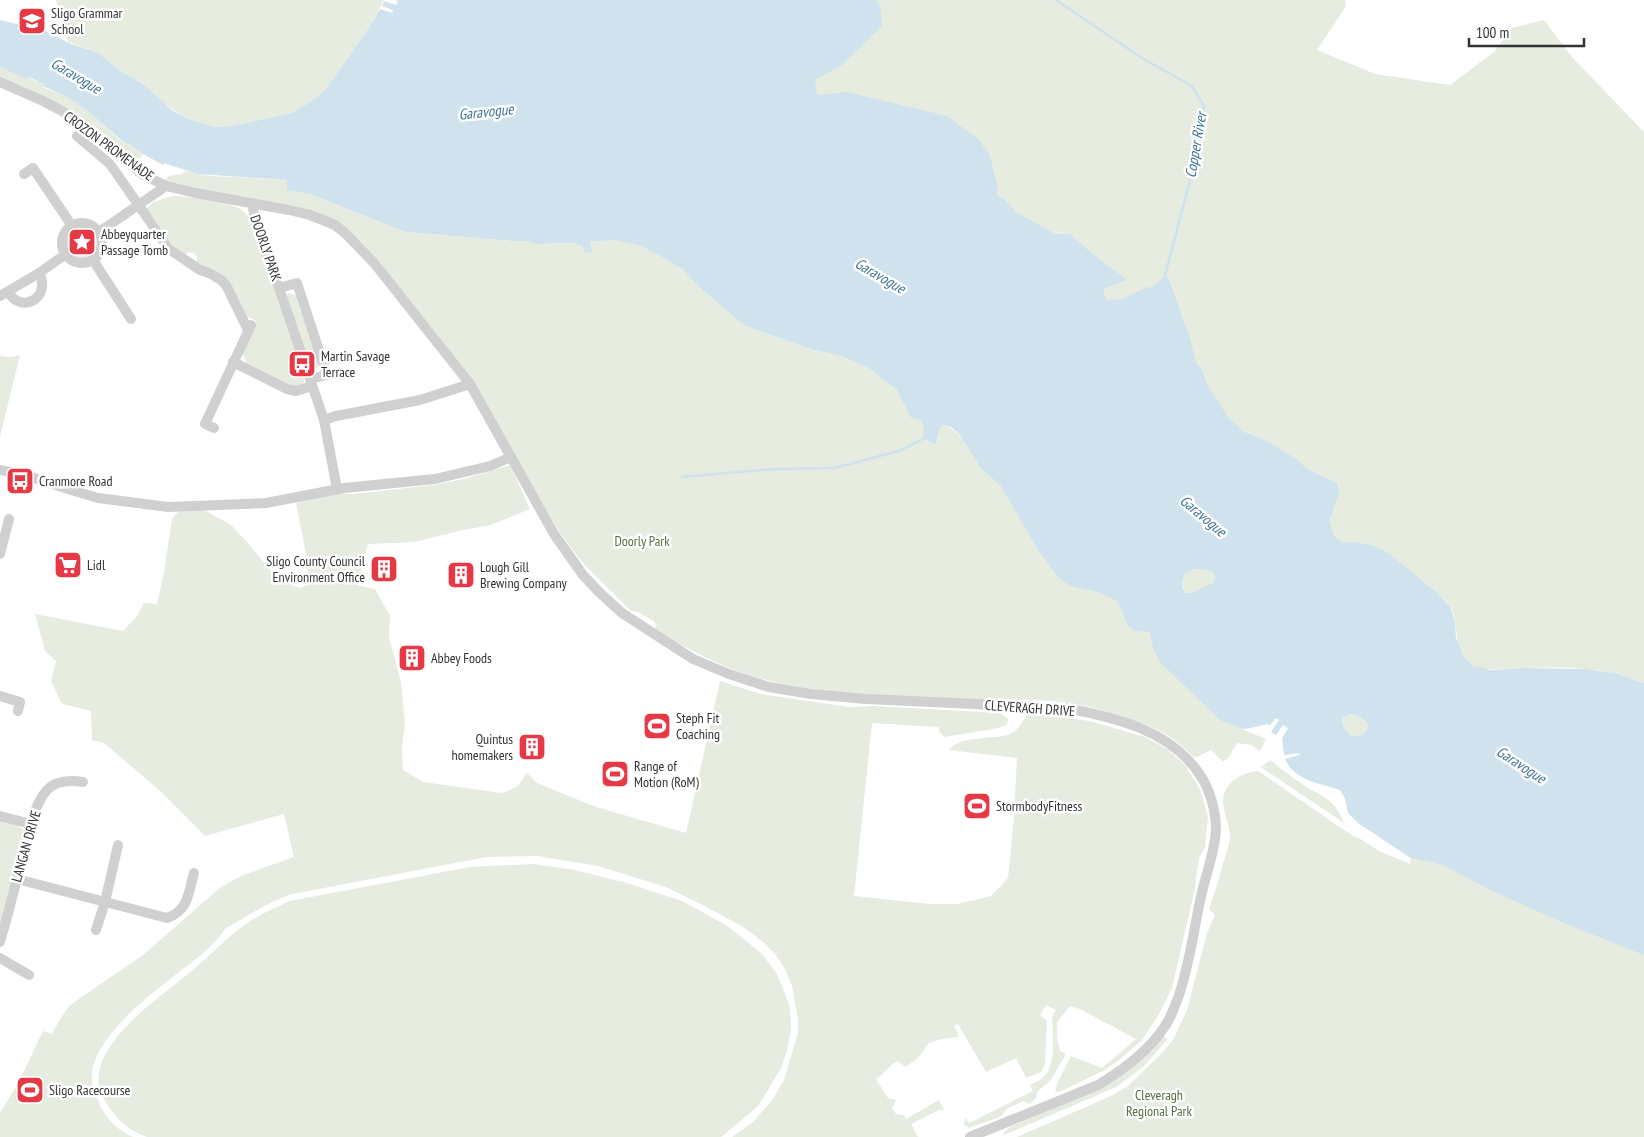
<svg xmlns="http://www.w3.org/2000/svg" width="1644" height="1137" font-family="'PT Sans Narrow',sans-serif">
  <rect width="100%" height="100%" fill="#fff"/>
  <g fill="#e6ecdf">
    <path d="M56 0H384L370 26 326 89 310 102 292 113 232 126 215 127 186 118 162 102 143 84 119 70 97 52 68 42Z"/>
    <path d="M606 0H1345L1346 6 1317 50 1375 74 1450 85 1494 52 1512 28 1544 20 1572 57 1644 132V683C1634 680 1625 676 1615 674 1587 666 1539 667 1509 669 1499 669 1480 671 1472 665 1451 650 1460 623 1450 606 1448 603 1444 600 1442 598 1418 575 1381 559 1352 542L1343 543 1334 536Z"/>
    <path d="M0 67 44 84 43 87 67 97 90 113 126 145 128 143 143 154 136 163 111 145 95 128 83 119 0 78Z"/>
    <path d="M184 171 212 176 287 180V190L310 194 406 232 512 241H527L538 244 573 243 582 246 590 242 614 240 641 246 659 254 682 269 700 288 745 326 814 350 839 355 867 367 896 389 911 418 920 420 936 444 940 428 943 425C957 429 961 437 968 448L1000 453 1232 725 1266 739 1260 751 1251 745 1237 743 1229 757 1223 762 1211 750 1195 758C1188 751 1180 744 1172 738 1144 720 1086 704 1053 701 1025 699 997 700 970 700 910 698 848 696 788 685 739 676 699 656 656 630L655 622 638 612 631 611 581 561 561 534 517 461 377 259 347 229 286 205 187 188 165 181 168 176 182 174Z"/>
    <path d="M172 196C185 196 224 202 236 207 243 210 247 215 251 220L305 376 303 384 296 387 289 385 247 364 243 354 256 323C254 317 249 317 244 318L230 285 203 269 201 264 197 263V257C194 252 189 251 185 254L172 244 153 217 145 210 153 202Z"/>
    <circle cx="82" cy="243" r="16"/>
    <path d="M289 293 295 295 319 364 317 368H310L286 295Z"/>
    <path d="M20 355 0 437V356L9 357Z"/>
    <path d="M510 465 530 509 491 525 458 531 414 542 368 544 357 585 375 589 390 616 389 637 401 682 405 723 402 747 403 770 423 782 502 793 517 787 527 773 537 783 596 807 686 833 720 681 761 694 849 707 873 706 1000 713 1008 719 1007 725 994 729 944 737 939 731V727L872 723 854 896 930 904H957L991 896 1008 878 1014 816 1017 758 949 750C959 735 994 740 1010 734 1019 730 1023 721 1028 713L1090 721 1145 737 1167 749 1185 765 1200 789 1208 817 1205 847 1199 858 1194 893 1172 988 1159 1014 1142 1040 1119 1060 1103 1071 1059 1092H1055L1057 1084 1071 1056 1102 1068 1136 1039 1082 1010 1070 1006 1057 1022V1038L1060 1051 1066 1054 1051 1080 1037 1092 1036 1098 1030 1104 1024 1101 1008 1108 1000 1117 969 1128 964 1125 965 1117 969 1123 1033 1091 1030 1085C1036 1082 1043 1079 1047 1073 1055 1063 1053 1030 1052 1017L1056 1010 1046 1005 1040 1015 1047 1021 1045 1064 1041 1072 1026 1078 1016 1058 986 1072 958 1024 954 1026 958 1033V1037L942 1039 929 1043 917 1059 905 1067 898 1061C889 1065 884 1074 876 1079L888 1098 896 1100 892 1108 896 1114 904 1115 906 1119 939 1100 944 1110 943 1111 941 1109 911 1124 918 1137H732L752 1123 773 1099 784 1080 798 1033V1020L792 986 785 969 776 955 763 942 745 928 705 906 666 887 598 866 537 856 487 857 292 894C274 900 258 909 242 919 236 923 230 925 225 929 223 932 221 935 218 938 212 945 204 953 196 959 165 984 87 1036 92 1082 93 1088 95 1094 98 1100 104 1117 117 1130 133 1137H0V1113L19 1082 43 1031 52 1034 60 1019 70 1005 143 955 221 887 241 876 294 857 284 814 205 836 158 789 104 743 92 740 91 711 62 704 51 681 56 661 45 651 35 614 123 631 137 616 144 603 157 604 164 572 172 519 179 511 196 508 206 511 231 525 247 542 278 580 300 588 309 584 306 554 296 503C314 496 335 493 353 494L433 485 464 479Z"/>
    <path d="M1195 569C1202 571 1209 569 1214 573L1215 579 1212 584C1200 585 1197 596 1185 592L1182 581 1185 572Z"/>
    <path d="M1351 714 1361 717 1368 724 1367 730 1362 735 1352 736C1346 730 1341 726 1342 718Z"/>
    <path d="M1270 760C1281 769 1293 778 1305 786 1323 797 1336 800 1344 823L1265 770 1261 767Z"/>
    <path d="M1258 771 1353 836 1359 838 1379 851 1410 864 1411 858 1358 823 1644 930V1137H1017L1111 1096 1128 1086 1164 1051 1173 1040 1187 1010 1207 933 1215 915 1209 909C1215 892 1220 875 1225 857 1227 851 1229 845 1230 839 1231 826 1223 813 1223 801 1224 782 1241 773 1258 771Z"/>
    <path d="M0 820 15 824 24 830 0 926Z"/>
    <path d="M533 864 575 870 630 884 682 901 726 925 761 953 777 974 790 1007 791 1030 787 1050 781 1068 758 1106 725 1134 721 1137H147C129 1131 117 1120 107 1104 104 1099 100 1092 99 1086 91 1041 165 994 194 969 212 954 227 937 246 924 260 914 275 908 290 901L470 867Z"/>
    <path d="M1162 1036 1168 1039 1143 1067 1116 1087 1002 1136 1008 1128 1110 1083 1128 1071Z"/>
  </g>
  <path fill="#cfe2ee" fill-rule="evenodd" d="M395 0H876L880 5 882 26 842 65 815 80 817 95 847 92 947 116 978 139 990 155 998 190 996 194 1005 200 1016 212 1055 234H1070L1089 251 1127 280 1105 288 1103 293 1108 300 1122 299 1145 288 1152 287 1165 276 1169 280 1190 338 1196 363 1201 368 1208 386 1228 417 1244 432 1265 440 1296 459 1307 469 1337 483 1339 494 1329 521 1334 536 1343 543 1352 542 1372 545 1387 552 1437 593 1450 606 1455 622 1456 638 1464 657 1473 666 1492 670 1524 668 1586 669 1614 673 1644 683V955L1564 923 1492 891 1443 865 1411 858 1358 823 1348 813 1345 799 1340 790C1319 783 1295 781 1285 759L1300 755 1299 753 1284 755 1282 738 1288 728 1283 725 1276 735 1271 732 1279 720 1276 718 1270 725 1267 724 1251 728 1242 729 1220 720 1160 662 1153 648 1150 632 1135 631 1129 627 1117 601 1098 592 1070 586 1058 577 1038 550 1001 486 981 468 959 434 951 427 943 425 940 428 936 444 923 438 924 426 920 420 911 418 896 389 867 367 839 355 814 350 745 326 700 288 682 269 659 255 641 246 614 240 590 242 592 252 585 253 582 246 573 243 538 244 526 241H512L406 232 310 194 287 190V180L197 174 164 163 163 165 143 154 128 143 127 145 90 113 67 97 43 86 44 84 28 77 27 79 0 67V20L43 30 71 44 97 52 119 70 143 84 172 110 186 118 215 127 232 126 292 113 310 102 326 89 370 26 380 9 392 13 393 10 382 6 384 1 396 5 398 1ZM1195 569C1202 571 1209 569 1214 573L1215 579 1212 584C1200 585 1197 596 1185 592 1181 585 1182 580 1185 573ZM1351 714 1361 717 1368 724 1367 730 1362 735 1352 736C1346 731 1341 725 1342 718Z"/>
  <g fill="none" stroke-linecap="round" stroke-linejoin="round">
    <g stroke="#cfe2ee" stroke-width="2.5">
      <path d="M1056 0 1142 58 1192 86 1204 106 1196 157 1165 276"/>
      <path d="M682 477 774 469 834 468 899 451 925 438"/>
    </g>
    <g stroke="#d0d0d0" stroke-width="10">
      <path d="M0 82 43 101 62 111 82 124 113 151 142 174 166 186 195 193 289 210 310 215 335 225 345 233 374 263 470 384 554 534 583 575 599 592 622 613 693 659 729 674 769 687 811 694 866 699 1065 708C1114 717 1171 730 1200 775 1210 789 1216 812 1216 829 1215 851 1207 871 1202 892 1194 927 1190 964 1178 998 1174 1007 1171 1018 1165 1026 1149 1051 1123 1070 1098 1085L970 1137"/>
      <path d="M77 136 110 164 169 249 200 270 209 273 221 280 226 285 248 330"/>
      <path d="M24 174 33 168 72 226"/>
      <path d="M252 203 255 219 265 252 279 288 324 420 337 489"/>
      <circle cx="82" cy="243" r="20"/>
      <path d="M99 232 166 186"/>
      <path d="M93 260 131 319"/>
      <path d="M279 288 297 283 327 375 310 379"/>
      <path d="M8 292C22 315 52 297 39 273"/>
      <path d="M0 296 39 273 66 254"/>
      <path d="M233 362 287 389 296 391 312 386"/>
      <path d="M324 420 336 416 420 400 470 384"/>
      <path d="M214 428 205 424 251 325"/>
      <path d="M0 470 25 475 68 489 98 498 168 507 266 503 344 488 435 479 490 466 511 457"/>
      <path d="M0 554 9 519"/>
      <path d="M0 696 20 702 18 711"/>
      <path d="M0 816 31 824"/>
      <path d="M17 879 167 918C189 910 188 893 194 873"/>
      <path d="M96 930 105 902 118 845"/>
      <path d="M0 942C6 921 12 899 17 878 23 855 31 807 47 790 56 780 71 780 83 782"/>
      <path d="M0 958 29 975"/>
    </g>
  </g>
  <defs>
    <symbol id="school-square" viewBox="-11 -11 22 22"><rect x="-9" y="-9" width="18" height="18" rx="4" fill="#e63946" stroke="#fff"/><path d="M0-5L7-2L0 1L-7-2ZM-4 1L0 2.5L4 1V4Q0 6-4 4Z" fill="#fff"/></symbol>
    <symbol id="sight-square" viewBox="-11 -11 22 22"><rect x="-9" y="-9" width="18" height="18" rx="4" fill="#e63946" stroke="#fff"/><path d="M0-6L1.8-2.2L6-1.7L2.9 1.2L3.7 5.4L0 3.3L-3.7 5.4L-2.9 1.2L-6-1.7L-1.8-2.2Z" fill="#fff"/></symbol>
    <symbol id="bus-square" viewBox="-11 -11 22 22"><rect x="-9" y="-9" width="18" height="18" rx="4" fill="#e63946" stroke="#fff"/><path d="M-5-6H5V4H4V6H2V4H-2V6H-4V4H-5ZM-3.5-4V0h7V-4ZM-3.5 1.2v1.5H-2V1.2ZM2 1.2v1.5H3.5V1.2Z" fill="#fff"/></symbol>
    <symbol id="supermarket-square" viewBox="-11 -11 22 22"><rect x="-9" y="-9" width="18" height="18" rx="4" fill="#e63946" stroke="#fff"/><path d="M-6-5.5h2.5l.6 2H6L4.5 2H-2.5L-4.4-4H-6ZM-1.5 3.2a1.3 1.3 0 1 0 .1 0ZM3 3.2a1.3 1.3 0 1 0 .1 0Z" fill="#fff"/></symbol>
    <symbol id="building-square" viewBox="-11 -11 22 22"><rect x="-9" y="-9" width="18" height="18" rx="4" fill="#e63946" stroke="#fff"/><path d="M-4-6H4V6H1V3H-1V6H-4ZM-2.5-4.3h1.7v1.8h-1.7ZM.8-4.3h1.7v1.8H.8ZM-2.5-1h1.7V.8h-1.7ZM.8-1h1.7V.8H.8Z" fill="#fff"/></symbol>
    <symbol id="stadium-square" viewBox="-11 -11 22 22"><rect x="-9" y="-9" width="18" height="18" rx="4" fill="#e63946" stroke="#fff"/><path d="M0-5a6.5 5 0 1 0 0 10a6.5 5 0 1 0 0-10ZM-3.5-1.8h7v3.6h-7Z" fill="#fff"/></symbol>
  </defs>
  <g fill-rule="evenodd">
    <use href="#school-square" x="16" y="5" width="32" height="32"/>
    <use href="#sight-square" x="66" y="226" width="32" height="32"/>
    <use href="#bus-square" x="286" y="348" width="32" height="32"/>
    <use href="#bus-square" x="4" y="465" width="32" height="32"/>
    <use href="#supermarket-square" x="52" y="549" width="32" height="32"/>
    <use href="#building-square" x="368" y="553" width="32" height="32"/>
    <use href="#building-square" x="445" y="559" width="32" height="32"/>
    <use href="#building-square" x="396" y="642" width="32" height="32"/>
    <use href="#stadium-square" x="641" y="710" width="32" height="32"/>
    <use href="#building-square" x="516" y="731" width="32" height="32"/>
    <use href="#stadium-square" x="599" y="758" width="32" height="32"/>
    <use href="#stadium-square" x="961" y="790" width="32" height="32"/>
    <use href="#stadium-square" x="14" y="1074" width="32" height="32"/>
  </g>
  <g text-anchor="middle" stroke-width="5" stroke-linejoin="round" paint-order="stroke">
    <g font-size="14" fill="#333" stroke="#fff" text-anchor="start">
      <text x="51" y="18">Sligo Grammar<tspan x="51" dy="16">School</tspan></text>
      <text x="101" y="239">Abbeyquarter<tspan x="101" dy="16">Passage Tomb</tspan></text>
      <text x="321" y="361">Martin Savage<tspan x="321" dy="16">Terrace</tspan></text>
      <text x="39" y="486">Cranmore Road</text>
      <text x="365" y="566" text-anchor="end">Sligo County Council<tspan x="365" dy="16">Environment Office</tspan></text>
      <text x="87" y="570">Lidl</text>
      <text x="480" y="572">Lough Gill<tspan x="480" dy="16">Brewing Company</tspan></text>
      <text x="431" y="663">Abbey Foods</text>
      <text x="676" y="723">Steph Fit<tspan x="676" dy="16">Coaching</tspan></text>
      <text x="513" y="744" text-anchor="end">Quintus<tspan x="513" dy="16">homemakers</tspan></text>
      <text x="634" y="771">Range of<tspan x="634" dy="16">Motion (RoM)</tspan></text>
      <text x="996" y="811">StormbodyFitness</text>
      <text x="49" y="1095">Sligo Racecourse</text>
    </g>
    <g font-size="14" fill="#333" stroke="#fff">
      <text transform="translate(109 146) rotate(36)" y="5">CROZON PROMENADE</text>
      <text transform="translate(266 248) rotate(71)" y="5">DOORLY PARK</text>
      <text transform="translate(1030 708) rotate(4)" y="5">CLEVERAGH DRIVE</text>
      <text transform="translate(26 846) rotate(-74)" y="5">LANGAN DRIVE</text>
    </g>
    <g font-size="14" fill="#56703f" stroke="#fff">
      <text x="642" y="546">Doorly Park</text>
      <text x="1159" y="1100">Cleveragh<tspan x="1159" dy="16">Regional Park</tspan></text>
    </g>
    <g font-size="15" font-style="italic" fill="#3f7597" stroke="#fff">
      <text transform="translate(76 76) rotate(31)" y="5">Garavogue</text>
      <text transform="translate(486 112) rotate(-6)" y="5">Garavogue</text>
      <text transform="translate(1196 145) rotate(-80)" y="5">Copper River</text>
      <text transform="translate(880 276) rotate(30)" y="5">Garavogue</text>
      <text transform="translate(1203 516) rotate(40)" y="5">Garavogue</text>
      <text transform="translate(1521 765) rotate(33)" y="5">Garavogue</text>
    </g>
  </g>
  <path d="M1469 38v8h115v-8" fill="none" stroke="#333333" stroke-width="2.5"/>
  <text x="1476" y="38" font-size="15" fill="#333333" stroke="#ffffff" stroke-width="4" paint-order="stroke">100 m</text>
</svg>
